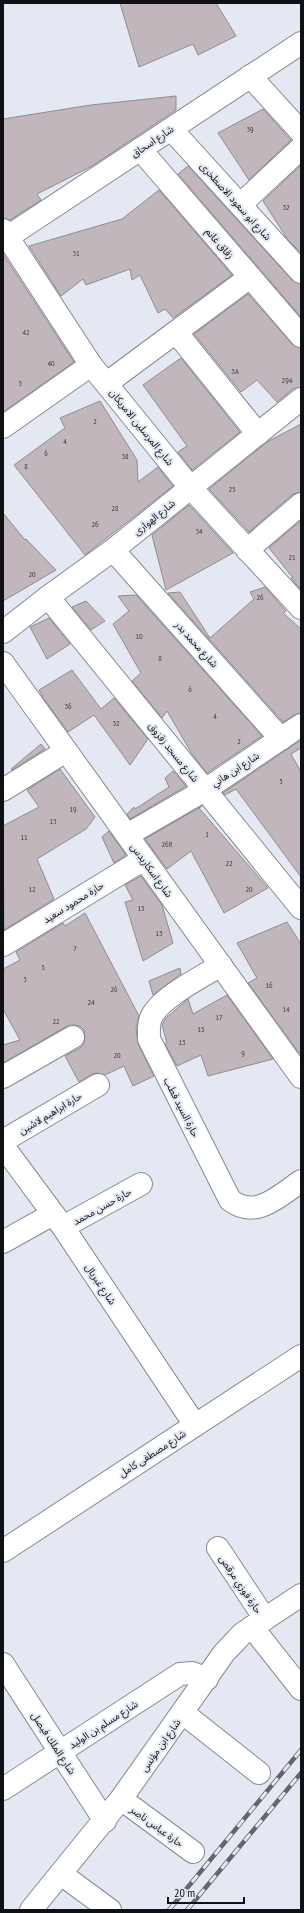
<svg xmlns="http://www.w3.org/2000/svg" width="304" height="1913" font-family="'PT Sans Narrow','Noto Sans Arabic',sans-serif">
  <rect width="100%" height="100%" fill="#e3e8f2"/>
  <g fill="#c0b6bc" stroke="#938a90">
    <path d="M120 3H216L236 36 198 55 193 44 139 67Z"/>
    <path d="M176 96V110L92 166 37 194 41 200 10 220 3 218V119L91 105Z"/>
    <path d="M263 109 291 140 249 180 218 133Z"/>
    <path d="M301 165V253L288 240 263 201Z"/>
    <path d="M188 166 292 280 301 284V317L178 174Z"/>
    <path d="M159 190 232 275 173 318 165 309 158 313 140 275 132 280 130 269 86 285 83 279 61 296 29 246 122 219Z"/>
    <path d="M3 254 74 362 3 412Z"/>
    <path d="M248 294 292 344 301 348V387L293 389 277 402 257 380 241 392 194 334Z"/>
    <path d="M181 358 240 432 192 470 178 452 187 446 143 385Z"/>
    <path d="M100 401 137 460 138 482 158 467 173 486 85 555 14 465 65 428 60 418Z"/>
    <path d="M301 424V492L293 494 249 532 209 489 267 442Z"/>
    <path d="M189 505 233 553 166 590 152 535Z"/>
    <path d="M3 513 25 540 26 539 56 570 3 601Z"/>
    <path d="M301 520V590L291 578H293L269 548Z"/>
    <path d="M265 587 286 611 283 613 301 629V713L294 715 283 722 168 593 180 592 210 638 254 599 250 592Z"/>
    <path d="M136 595 262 736 207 773 192 754 167 711 162 718 132 681 141 673 113 624 129 611 118 596Z"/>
    <path d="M86 601 105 621 91 630 72 607Z"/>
    <path d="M49 618 70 644 47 659 30 627Z"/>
    <path d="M72 670 101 709 114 698 148 739 130 765 94 715 68 732 44 699 39 690Z"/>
    <path d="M301 740V748L291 754 301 772V877L236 789 225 795 223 793Z"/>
    <path d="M41 744 45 749 12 770 11 769Z"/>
    <path d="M60 769 95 817 86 829 37 859 54 899 4 930 3 826 39 807 27 790Z"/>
    <path d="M173 771 186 786 130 819 127 814 134 807 135 809 169 787 165 778Z"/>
    <path d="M202 806 199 808 268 888 224 913 191 851 167 869 145 839Z"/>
    <path d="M109 831 126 855 114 863 102 837Z"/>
    <path d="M141 876 162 905 173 943 143 961 125 902 133 900 125 885Z"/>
    <path d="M85 913 139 1016 136 1028 138 1044 154 1076 133 1086 124 1066 105 1075 98 1073 92 1074 79 1082 65 1056 80 1048 84 1044 85 1037 84 1030 80 1026 73 1025 67 1026 3 1063V1045L20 1040 3 1009V969L20 960 16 952 63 923 65 926Z"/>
    <path d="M287 922 301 944V1052L299 1053 248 983 257 978 237 943Z"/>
    <path d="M180 968 181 974 153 995 149 981Z"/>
    <path d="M227 995 273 1059 208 1076 201 1055 177 1066 165 1044 167 1043 162 1025 166 1018 188 999 193 1014Z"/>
  </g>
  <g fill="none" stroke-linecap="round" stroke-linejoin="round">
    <defs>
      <g id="minor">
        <path d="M250 76 301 132"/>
        <path d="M171 129 301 272"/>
        <path d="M140 149 301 336"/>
        <path d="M240 205 301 148"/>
        <path d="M3 230 91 365 190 487 301 608"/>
        <path d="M3 240 301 43"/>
        <path d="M176 332 258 434"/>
        <path d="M107 383 250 277"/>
        <path d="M3 427 91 365"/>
        <path d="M113 550 281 739"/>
        <path d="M247 550 301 504"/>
        <path d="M48 597 301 908"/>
        <path d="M3 632 48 597 113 550 301 399"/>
        <path d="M3 663 301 1077"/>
        <path d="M3 790 66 751"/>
        <path d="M127 835 205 790 301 725"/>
        <path d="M3 945 144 859"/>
        <path d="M221 965C202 977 159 998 151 1018 148 1025 149 1032 149 1039L230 1200C256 1220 279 1196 301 1181"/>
        <path d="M3 1077 73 1037"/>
        <path d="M3 1141 98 1085"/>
        <path d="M3 1146 63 1227 195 1425"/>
        <path d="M63 1227 141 1184"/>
        <path d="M3 1242 53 1214"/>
        <path d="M218 1548 265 1619"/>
        <path d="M252 1627 301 1689"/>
        <path d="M3 1664 105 1821"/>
        <path d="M183 1713 259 1773"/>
        <path d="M3 1789 180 1674 192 1673 207 1679"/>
        <path d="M121 1799 193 1852"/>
        <path d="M61 1874 110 1910"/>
        <path d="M31 1910 121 1799 224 1653 242 1634 301 1595"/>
      </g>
      <path id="major" d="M3 1551 301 1356"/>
    </defs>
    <use href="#minor" stroke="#858a93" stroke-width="24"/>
    <use href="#major" stroke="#858a93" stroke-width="24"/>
    <use href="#minor" stroke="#fff" stroke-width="22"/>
    <use href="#major" stroke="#fff" stroke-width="22"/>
    <defs>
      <g id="rail">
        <path d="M169 1910 301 1750"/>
        <path d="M187 1910 301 1773"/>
      </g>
    </defs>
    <use href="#rail" stroke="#62656b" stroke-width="4.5"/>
    <use href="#rail" stroke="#e3e8f2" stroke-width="3" stroke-dasharray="9" stroke-linecap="butt"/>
  </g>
  <g text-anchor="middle" stroke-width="4" stroke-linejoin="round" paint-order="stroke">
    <g font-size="8" fill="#3a3a3d">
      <text x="250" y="132">39</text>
      <text x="286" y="210">32</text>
      <text x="76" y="256">31</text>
      <text x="26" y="335">42</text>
      <text x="51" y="366">40</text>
      <text x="235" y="374">3A</text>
      <text x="287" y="383">294</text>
      <text x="20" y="386">3</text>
      <text x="95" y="424">2</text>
      <text x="65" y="444">4</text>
      <text x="46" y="456">6</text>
      <text x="125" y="459">38</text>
      <text x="26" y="469">8</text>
      <text x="232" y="492">25</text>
      <text x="115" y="511">28</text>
      <text x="95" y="527">26</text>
      <text x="199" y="534">34</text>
      <text x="292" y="560">21</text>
      <text x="32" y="577">20</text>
      <text x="260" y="600">26</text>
      <text x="139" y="639">10</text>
      <text x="160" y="661">8</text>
      <text x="190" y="692">6</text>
      <text x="68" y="709">36</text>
      <text x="215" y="719">4</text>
      <text x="116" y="726">32</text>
      <text x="239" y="744">2</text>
      <text x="281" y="784">5</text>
      <text x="73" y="812">19</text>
      <text x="53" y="824">13</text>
      <text x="207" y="837">1</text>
      <text x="24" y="840">11</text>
      <text x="167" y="847">26R</text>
      <text x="229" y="866">22</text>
      <text x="32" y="892">12</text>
      <text x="249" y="892">20</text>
      <text x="141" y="911">15</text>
      <text x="159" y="936">13</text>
      <text x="75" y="951">7</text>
      <text x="43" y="970">5</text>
      <text x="25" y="982">3</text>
      <text x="269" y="988">16</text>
      <text x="114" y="992">26</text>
      <text x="91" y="1005">24</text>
      <text x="286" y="1012">14</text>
      <text x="219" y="1020">17</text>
      <text x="56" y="1024">22</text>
      <text x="201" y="1032">15</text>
      <text x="182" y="1045">13</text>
      <text x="243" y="1056">9</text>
      <text x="117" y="1058">20</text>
    </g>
    <g font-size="10" fill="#0e1013" stroke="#e3e8f2">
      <text transform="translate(152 141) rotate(-34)" y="4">شارع اسحاق</text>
      <text transform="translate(236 201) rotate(48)" y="4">شارع ابو سعود الاصطخرى</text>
      <text transform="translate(220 243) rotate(49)" y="4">زقاق غانم</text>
      <text transform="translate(142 427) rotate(51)" y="4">شارع المرسلين الامريكان</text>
      <text transform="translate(154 517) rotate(-39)" y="4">شارع الهوارى</text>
      <text transform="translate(197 644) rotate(48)" y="4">شارع محمد بدر</text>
      <text transform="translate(174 752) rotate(51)" y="4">شارع مسجد زقزوق</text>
      <text transform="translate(235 769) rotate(-33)" y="4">شارع ابن هاني</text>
      <text transform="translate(152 870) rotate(54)" y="4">شارع اسكاريدس</text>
      <text transform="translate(73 902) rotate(-32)" y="4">حارة محمود سعيد</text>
      <text transform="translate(182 1107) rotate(63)" y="4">حارة السيد قطب</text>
      <text transform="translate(50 1113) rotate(-31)" y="4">حارة ابراهيم لاشين</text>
      <text transform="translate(102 1206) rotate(-29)" y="4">حارة حسن محمد</text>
      <text transform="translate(101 1284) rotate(56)" y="4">شارع غبريال</text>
      <text transform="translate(152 1453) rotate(-33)" y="4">شارع مصطفى كامل</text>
      <text transform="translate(241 1584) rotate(56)" y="4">حارة فوزي مرقص</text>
      <text transform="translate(103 1724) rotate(-33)" y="4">شارع مسلم بن الوليد</text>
      <text transform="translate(54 1743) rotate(57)" y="4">شارع الملك فيصل</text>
      <text transform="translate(160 1745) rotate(-55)" y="4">شارع ابن مؤنس</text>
      <text transform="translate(157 1826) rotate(36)" y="4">حارة عباس ناصر</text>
    </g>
  </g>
  <rect width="304" height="1913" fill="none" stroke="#0e1013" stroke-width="8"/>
  <path d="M168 1897v6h76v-6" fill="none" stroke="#0e1013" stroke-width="2"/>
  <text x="174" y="1897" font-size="12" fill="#0e1013" stroke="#e3e8f2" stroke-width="3" paint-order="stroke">20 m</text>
</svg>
